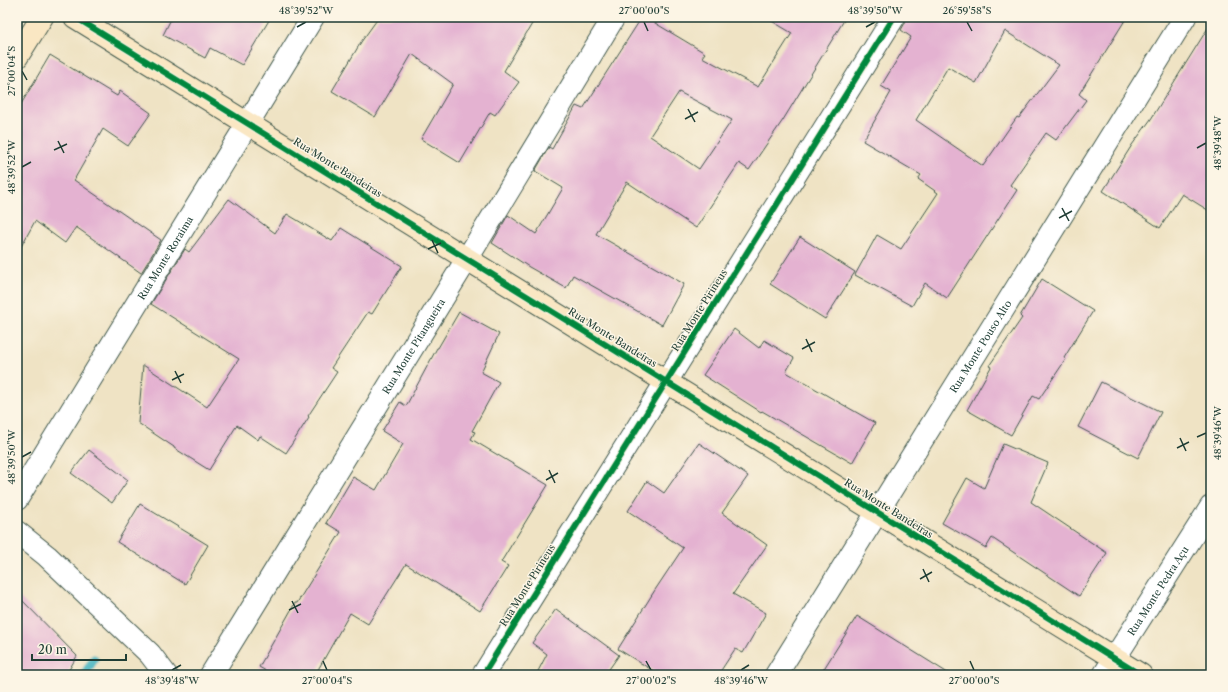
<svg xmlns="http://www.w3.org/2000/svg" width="1228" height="692" font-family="'Libre Caslon Text',serif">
  <rect width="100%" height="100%" fill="#fcf5e5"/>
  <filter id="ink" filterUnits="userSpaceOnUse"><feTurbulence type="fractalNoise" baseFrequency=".025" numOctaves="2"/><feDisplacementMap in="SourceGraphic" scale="8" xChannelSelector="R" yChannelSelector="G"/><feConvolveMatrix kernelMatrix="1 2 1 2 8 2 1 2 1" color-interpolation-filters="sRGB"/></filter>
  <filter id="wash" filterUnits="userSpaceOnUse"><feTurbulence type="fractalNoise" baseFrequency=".012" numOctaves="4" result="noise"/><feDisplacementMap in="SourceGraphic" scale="16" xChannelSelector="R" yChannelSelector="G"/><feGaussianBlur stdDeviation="0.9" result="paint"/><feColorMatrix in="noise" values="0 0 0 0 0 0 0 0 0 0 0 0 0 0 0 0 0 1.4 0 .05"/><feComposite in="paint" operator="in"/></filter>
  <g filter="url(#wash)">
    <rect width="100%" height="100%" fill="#efe3c4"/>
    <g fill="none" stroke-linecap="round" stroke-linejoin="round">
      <path stroke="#47b5c1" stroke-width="9" d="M84 675 94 659"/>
    </g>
    <g id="blocks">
      <g fill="#e4b2d1" fill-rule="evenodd">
        <path d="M172 17H271L242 65 210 48 205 58 163 35Z"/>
        <path d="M379 17H536L504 71 519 82 495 115 490 112 460 163 421 139 453 84 412 54 375 117 332 91 361 42Z"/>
        <path d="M642 17H645L705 53 702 57 758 87 792 33 765 17H846L783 120 749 170 739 163 696 228 627 182 596 234 684 284 662 325 573 275 566 288 529 267 492 243 508 215 536 234 563 188 535 171 549 147 552 149 576 106 583 109ZM679 92 732 120 699 169 650 136Z"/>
        <path d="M906 17H1127L1079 94 1086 100 1056 140 1046 133 1010 185 1017 190 947 298 925 283 912 306 855 275 877 235 901 249 938 193 918 179 921 175 863 141 891 92 881 86 911 37 901 30 905 23ZM1005 31 1059 65 1019 118 1017 117 983 166 916 120 948 67 976 83Z"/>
        <path d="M1211 23V212L1182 194 1160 228 1103 191 1132 145 1151 119Z"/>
        <path d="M50 55 117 96 120 91 151 113 128 146 103 129 74 180 161 240 141 273 76 227 65 243 35 221 17 254V111Z"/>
        <path d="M229 199 275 233 287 214 332 241 341 228 402 266 372 314 368 312 331 368 337 372 308 416 309 417 286 453 260 436 258 440 237 425 209 470 174 448V447L138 423 143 365 207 407 239 359 151 304 185 249 189 252Z"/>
        <path d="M800 237 855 272 825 319 770 284Z"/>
        <path d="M1042 279 1093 311 1064 358 1066 359 1039 399 1033 396 1011 435 967 410 991 367 989 366 1022 318 1020 316Z"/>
        <path d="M459 312 499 334 481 372 499 382 472 431 475 432 471 439 548 485 501 562 508 566 480 611 406 564 368 624 350 613 315 675H273L259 667 295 603H297L341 532 326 523 353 477 376 490 403 444 382 431 400 402 406 406 437 348H438Z"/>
        <path d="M734 329 759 348 764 340 794 358 786 372 875 423 852 463 762 411 761 412 703 375Z"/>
        <path d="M1101 382 1161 412 1138 458 1078 427Z"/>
        <path d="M699 443 748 476 722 513 767 545 733 594 766 613 743 653 735 649 718 675H660L618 649 655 590 683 548 628 511 647 481 664 493Z"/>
        <path d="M1003 444 1048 463 1031 502 1107 553 1079 596 992 538 986 548 942 523 967 478 984 488Z"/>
        <path d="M89 450 128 480 112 503 71 473Z"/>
        <path d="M140 504 208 545 185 584 117 542Z"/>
        <path d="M17 595 77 656 66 675H17Z"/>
        <path d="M556 609 619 655 605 675H536L547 654 532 643Z"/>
        <path d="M857 616 951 675H820Z"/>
      </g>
    </g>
  </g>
  <g filter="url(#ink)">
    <use href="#blocks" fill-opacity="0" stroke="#3e564a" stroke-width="1"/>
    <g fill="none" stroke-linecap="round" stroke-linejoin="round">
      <defs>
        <g id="minor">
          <path id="s1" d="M17 499 313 17"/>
          <path id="s2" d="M211 675 467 259 614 17"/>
          <path d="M483 675 894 17"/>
          <path id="s3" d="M776 675 1185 17"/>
          <path id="s4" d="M1104 675 1211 507"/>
        </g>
        <path id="tertiary" d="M17 532 47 556 150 654 166 675"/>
        <g id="secondary">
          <path d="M75 17 1141 675"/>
          <path d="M17 57 42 17"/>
        </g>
      </defs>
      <use href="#minor" stroke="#3e564a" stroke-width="24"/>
      <use href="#tertiary" stroke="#3e564a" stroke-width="24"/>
      <use href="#secondary" stroke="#3e564a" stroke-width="24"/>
      <use href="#minor" stroke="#fff" stroke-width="22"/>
      <use href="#tertiary" stroke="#fff" stroke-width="22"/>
      <use href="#secondary" stroke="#fae7c3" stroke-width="22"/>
      <defs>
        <g id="cycleway">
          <path d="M75 17 1141 675"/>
          <path d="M483 675 894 17"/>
        </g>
      </defs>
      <use href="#cycleway" stroke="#fcf5e5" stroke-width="8"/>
      <use href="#cycleway" stroke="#00873e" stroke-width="6"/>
    </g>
  </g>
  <path fill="none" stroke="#1f3d34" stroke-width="1.5" d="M644 22 648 31M967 22 972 31M297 27 306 22M866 27 875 22M22 71 27 80M688 109 695 122M685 119 698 112M58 141 64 153M1197 148 1206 143M54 150 67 144M22 167 31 162M1062 208 1069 221M1059 218 1072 211M432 240 438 253M428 249 441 243M806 339 812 352M802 349 815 342M175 371 181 383M172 380 184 374M1197 437 1206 433M1180 438 1186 451M1177 448 1189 442M22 457 31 452M549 470 555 483M546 480 558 473M923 569 929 582M920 579 932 572M292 601 298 613M289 610 301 604M323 661 327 670M646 661 651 670M970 661 974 670M172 670 181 665M741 670 749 665"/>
  <g text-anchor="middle" stroke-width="3" stroke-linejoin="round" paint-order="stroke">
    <g font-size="10" fill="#1f3d34" stroke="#fcf5e5">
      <text transform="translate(338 167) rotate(32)" y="4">Rua Monte Bandeiras</text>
      <text dy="4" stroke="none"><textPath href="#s1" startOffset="283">Rua Monte Roraima</textPath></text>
      <text transform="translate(699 310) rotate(-58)" y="4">Rua Monte Pirineus</text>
      <text transform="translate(613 337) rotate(32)" y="4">Rua Monte Bandeiras</text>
      <text dy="4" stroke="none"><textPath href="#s3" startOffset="387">Rua Monte Pouso Alto</textPath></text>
      <text dy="4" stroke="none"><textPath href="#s2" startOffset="386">Rua Monte Pitangueira</textPath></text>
      <text transform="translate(889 508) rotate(32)" y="4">Rua Monte Bandeiras</text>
      <text transform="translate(527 585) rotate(-58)" y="4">Rua Monte Pirineus</text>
      <text dy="4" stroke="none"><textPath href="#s4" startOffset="100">Rua Monte Pedra Açu</textPath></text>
    </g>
  </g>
  <rect width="1228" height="692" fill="none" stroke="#fcf5e5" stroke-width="44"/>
  <path d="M32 654v6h94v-6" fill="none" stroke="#1f3d34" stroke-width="2"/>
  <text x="38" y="654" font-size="12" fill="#1f3d34" stroke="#fcf5e5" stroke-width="3" paint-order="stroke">20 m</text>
  <rect x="22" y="22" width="1184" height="648" fill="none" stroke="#1f3d34" stroke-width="1.5"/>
  <g font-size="10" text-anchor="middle" fill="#1f3d34">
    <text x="306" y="14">48°39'52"W</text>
    <text x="644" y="14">27°00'00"S</text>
    <text x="875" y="14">48°39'50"W</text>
    <text x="967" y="14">26°59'58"S</text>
    <text transform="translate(11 71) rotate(-90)" y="4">27°00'04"S</text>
    <text transform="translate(1217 143) rotate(-90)" y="4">48°39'48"W</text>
    <text transform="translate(11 167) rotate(-90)" y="4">48°39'52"W</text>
    <text transform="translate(1217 433) rotate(-90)" y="4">48°39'46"W</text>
    <text transform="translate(11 457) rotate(-90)" y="4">48°39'50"W</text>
    <text x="172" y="684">48°39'48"W</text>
    <text x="327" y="684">27°00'04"S</text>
    <text x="651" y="684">27°00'02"S</text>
    <text x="741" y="684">48°39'46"W</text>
    <text x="974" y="684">27°00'00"S</text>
  </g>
</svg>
